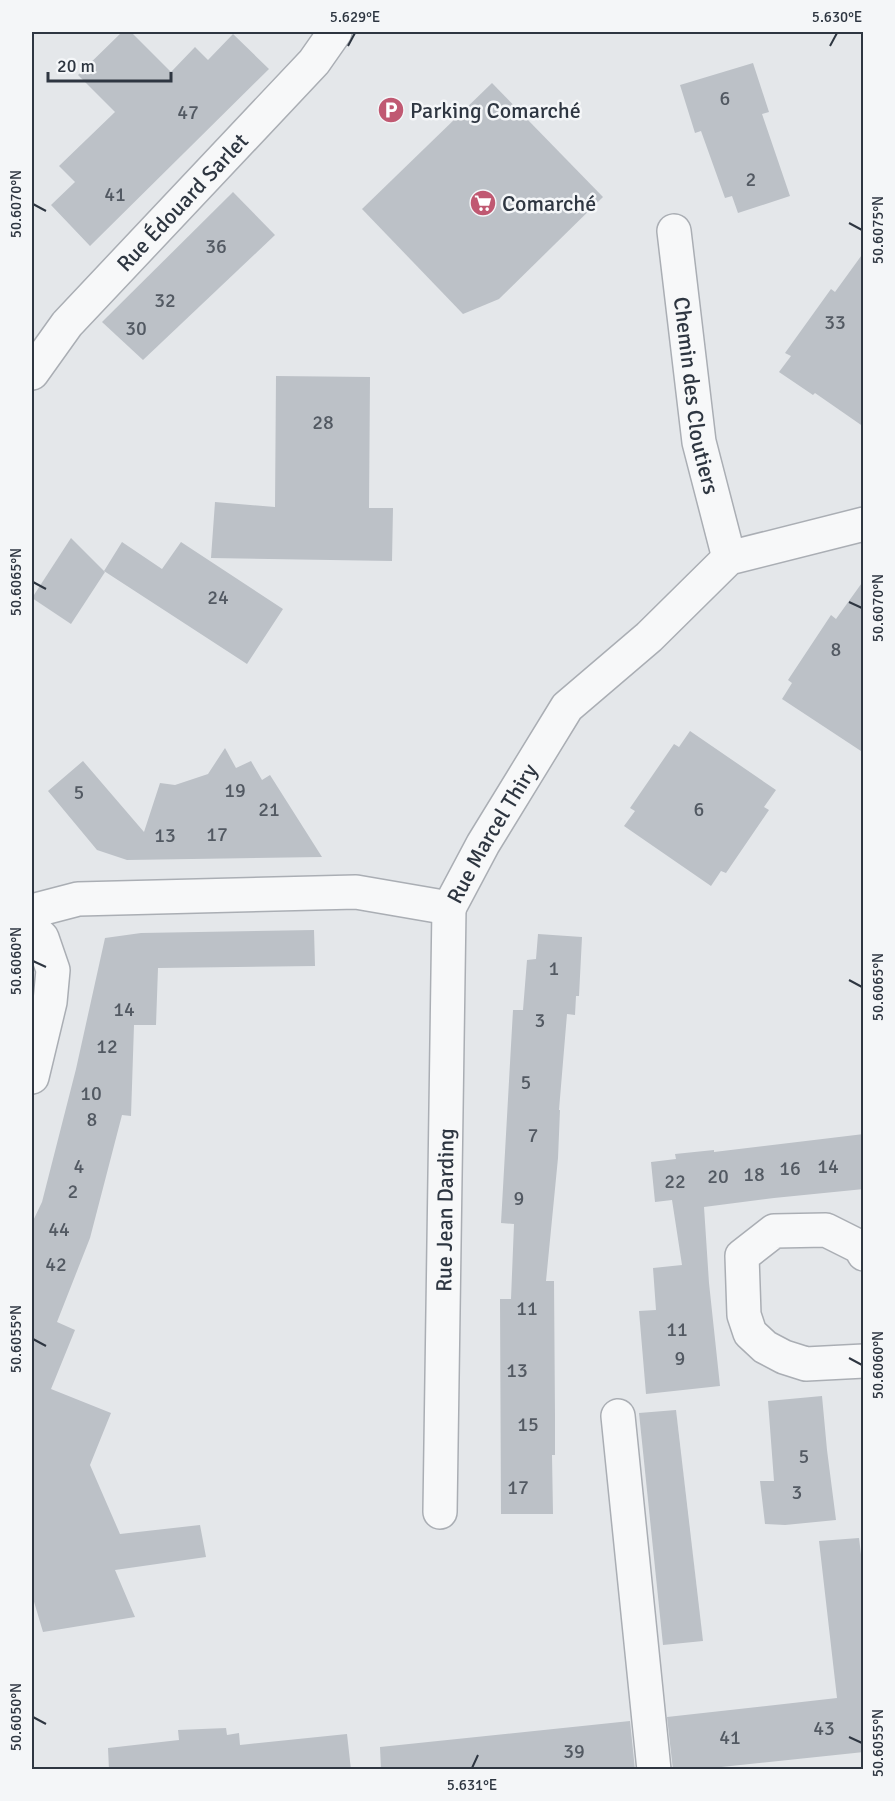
<svg xmlns="http://www.w3.org/2000/svg" width="895" height="1801" font-family="Signika,sans-serif">
  <rect width="100%" height="100%" fill="#e4e7ea"/>
  <g fill="#bcc1c7">
    <path d="M122 32H131L171 72 195 47 208 60 233 34 269 69 90 246 51 205 75 182 59 166 115 112 78 75Z"/>
    <path d="M753 63 769 112 762 114 790 196 738 213 732 196 725 198 701 131 695 133 680 85Z"/>
    <path d="M492 83 603 197 499 299 463 314 362 209Z"/>
    <path d="M233 192 275 235 143 360 102 322Z"/>
    <path d="M864 252V427L815 393 813 395 779 372 791 356 785 353 831 289 835 292Z"/>
    <path d="M276 376 370 377 369 508H393L392 561 211 558 215 502 275 507Z"/>
    <path d="M71 538 105 572 71 624 32 598Z"/>
    <path d="M122 542 162 569 181 542 283 609 247 664 104 571Z"/>
    <path d="M864 580V753L782 699 792 683 788 680 831 615 836 619Z"/>
    <path d="M690 731 776 790 764 807 769 810 726 873 721 871 711 886 624 826 635 811 630 808 674 744 679 747Z"/>
    <path d="M225 748 236 768 251 761 262 780 270 775 322 857 127 860 97 850 48 791 83 761 144 832 160 783 175 785 208 774Z"/>
    <path d="M314 930 315 966 158 968 156 1025H134L131 1116 122 1115 90 1238 57 1322 75 1330 51 1389 111 1413 90 1465 120 1534 200 1525 206 1557 115 1570 135 1617 43 1632 32 1595V1223L42 1202 76 1069 105 938 141 933Z"/>
    <path d="M538 934 582 937 579 996H576L575 1015 567 1014 559 1110H560L558 1158 546 1281H554L555 1416V1455H552L553 1514H501L500 1299H511L514 1224 501 1223 513 1010H523L527 960 536 959Z"/>
    <path d="M864 1134V1189L774 1198 704 1207 709 1283 720 1386 646 1394 639 1311 656 1310 653 1268 682 1265 672 1200 655 1202 651 1162 676 1159 675 1154 714 1150V1152Z"/>
    <path d="M822 1396 827 1450 836 1520 785 1525 765 1524 760 1481H774L768 1401Z"/>
    <path d="M676 1410 703 1641 663 1645 639 1413Z"/>
    <path d="M859 1538 864 1579V1752L693 1770H673L667 1717 837 1698 819 1541Z"/>
    <path d="M630 1721 635 1770H381L380 1747Z"/>
    <path d="M226 1728 227 1735 239 1733 240 1745 347 1734 351 1770H109L108 1748 179 1740 178 1730Z"/>
  </g>
  <g fill="none" stroke-linecap="round" stroke-linejoin="round">
    <defs>
      <g id="minor">
        <path id="s1" d="M674 231 699 442 729 558"/>
        <path id="s2" d="M32 373 67 324 314 62 335 32"/>
        <path id="s3" d="M32 911 78 899 356 892 449 908 483 844 567 707 649 637 729 558 864 524"/>
        <path d="M32 928 42 938 53 970 50 1002 32 1077"/>
        <path d="M864 1254 860 1247 826 1230 774 1231 742 1256 744 1315 750 1333 765 1347 784 1357 806 1364 864 1361"/>
        <path d="M618 1416 654 1770"/>
        <path id="s4" d="M440 1512 449 908"/>
      </g>
    </defs>
    <use href="#minor" stroke="#aaaeb4" stroke-width="36"/>
    <use href="#minor" stroke="#f7f8f9" stroke-width="33"/>
  </g>
  <path fill="none" stroke="#2e3641" stroke-width="2" d="M348 46 355 33M830 46 837 33M33 204 46 211M849 223 862 230M33 582 46 589M849 602 862 608M33 961 46 967M849 980 862 987M33 1339 46 1346M849 1358 862 1365M33 1717 46 1724M849 1737 862 1743M472 1768 478 1755"/>
  <defs>
    <symbol id="parking-disc" viewBox="-11 -11 22 22"><circle r="9.5" fill="#c05972" stroke="#f4f6f8"/><path d="M-3.5-5.5H1a3.5 3.5 0 0 1 0 7H-1V5.5H-3.5ZM-1-3.4V-.6H.8a1.4 1.4 0 0 0 0-2.8Z" fill="#fff"/></symbol>
    <symbol id="supermarket-disc" viewBox="-11 -11 22 22"><circle r="9.5" fill="#c05972" stroke="#f4f6f8"/><path d="M-6-5.5h2.5l.6 2H6L4.5 2H-2.5L-4.4-4H-6ZM-1.5 3.2a1.3 1.3 0 1 0 .1 0ZM3 3.2a1.3 1.3 0 1 0 .1 0Z" fill="#fff"/></symbol>
  </defs>
  <g fill-rule="evenodd">
    <use href="#parking-disc" x="376" y="95" width="30" height="30"/>
    <use href="#supermarket-disc" x="468" y="188" width="30" height="30"/>
  </g>
  <g text-anchor="middle" stroke-width="5" stroke-linejoin="round" paint-order="stroke">
    <g font-size="20" fill="#525962">
      <text x="725" y="105">6</text>
      <text x="188" y="119">47</text>
      <text x="751" y="186">2</text>
      <text x="115" y="201">41</text>
      <text x="216" y="253">36</text>
      <text x="165" y="307">32</text>
      <text x="835" y="329">33</text>
      <text x="136" y="335">30</text>
      <text x="323" y="429">28</text>
      <text x="218" y="604">24</text>
      <text x="836" y="656">8</text>
      <text x="235" y="797">19</text>
      <text x="79" y="799">5</text>
      <text x="269" y="816">21</text>
      <text x="699" y="816">6</text>
      <text x="217" y="841">17</text>
      <text x="165" y="842">13</text>
      <text x="554" y="975">1</text>
      <text x="124" y="1016">14</text>
      <text x="540" y="1027">3</text>
      <text x="107" y="1053">12</text>
      <text x="526" y="1089">5</text>
      <text x="91" y="1100">10</text>
      <text x="92" y="1126">8</text>
      <text x="533" y="1142">7</text>
      <text x="79" y="1173">4</text>
      <text x="828" y="1173">14</text>
      <text x="790" y="1175">16</text>
      <text x="754" y="1181">18</text>
      <text x="718" y="1183">20</text>
      <text x="675" y="1188">22</text>
      <text x="73" y="1198">2</text>
      <text x="519" y="1205">9</text>
      <text x="59" y="1236">44</text>
      <text x="56" y="1271">42</text>
      <text x="527" y="1315">11</text>
      <text x="677" y="1336">11</text>
      <text x="680" y="1365">9</text>
      <text x="517" y="1377">13</text>
      <text x="528" y="1431">15</text>
      <text x="804" y="1463">5</text>
      <text x="518" y="1494">17</text>
      <text x="797" y="1499">3</text>
      <text x="824" y="1735">43</text>
      <text x="730" y="1744">41</text>
      <text x="574" y="1758">39</text>
    </g>
    <g font-size="22" fill="#2e3641" stroke="#f4f6f8" text-anchor="start">
      <text x="410" y="118">Parking Comarché</text>
      <text x="502" y="211">Comarché</text>
    </g>
    <g font-size="22" fill="#2e3641" stroke="#f4f6f8">
      <text dy="8" stroke="none"><textPath href="#s2" startOffset="228">Rue Édouard Sarlet</textPath></text>
      <text dy="8" stroke="none"><textPath href="#s1" startOffset="166">Chemin des Cloutiers</textPath></text>
      <text dy="8" stroke="none"><textPath href="#s3" startOffset="506">Rue Marcel Thiry</textPath></text>
      <text dy="8" stroke="none"><textPath href="#s4" startOffset="302">Rue Jean Darding</textPath></text>
    </g>
  </g>
  <rect width="895" height="1801" fill="none" stroke="#f4f6f8" stroke-width="66"/>
  <path d="M48 72v9h123v-9" fill="none" stroke="#2e3641" stroke-width="3"/>
  <text x="57" y="72" font-size="18" fill="#2e3641" stroke="#f4f6f8" stroke-width="4.5" paint-order="stroke">20 m</text>
  <rect x="33" y="33" width="829" height="1735" fill="none" stroke="#2e3641" stroke-width="2"/>
  <g font-size="15" text-anchor="middle" fill="#2e3641">
    <text x="355" y="22">5.629°E</text>
    <text x="837" y="22">5.630°E</text>
    <text transform="translate(16 204) rotate(-90)" y="5">50.6070°N</text>
    <text transform="translate(878 230) rotate(-90)" y="5">50.6075°N</text>
    <text transform="translate(16 582) rotate(-90)" y="5">50.6065°N</text>
    <text transform="translate(878 608) rotate(-90)" y="5">50.6070°N</text>
    <text transform="translate(16 961) rotate(-90)" y="5">50.6060°N</text>
    <text transform="translate(878 987) rotate(-90)" y="5">50.6065°N</text>
    <text transform="translate(16 1339) rotate(-90)" y="5">50.6055°N</text>
    <text transform="translate(878 1365) rotate(-90)" y="5">50.6060°N</text>
    <text transform="translate(16 1717) rotate(-90)" y="5">50.6050°N</text>
    <text transform="translate(878 1743) rotate(-90)" y="5">50.6055°N</text>
    <text x="472" y="1790">5.631°E</text>
  </g>
</svg>
